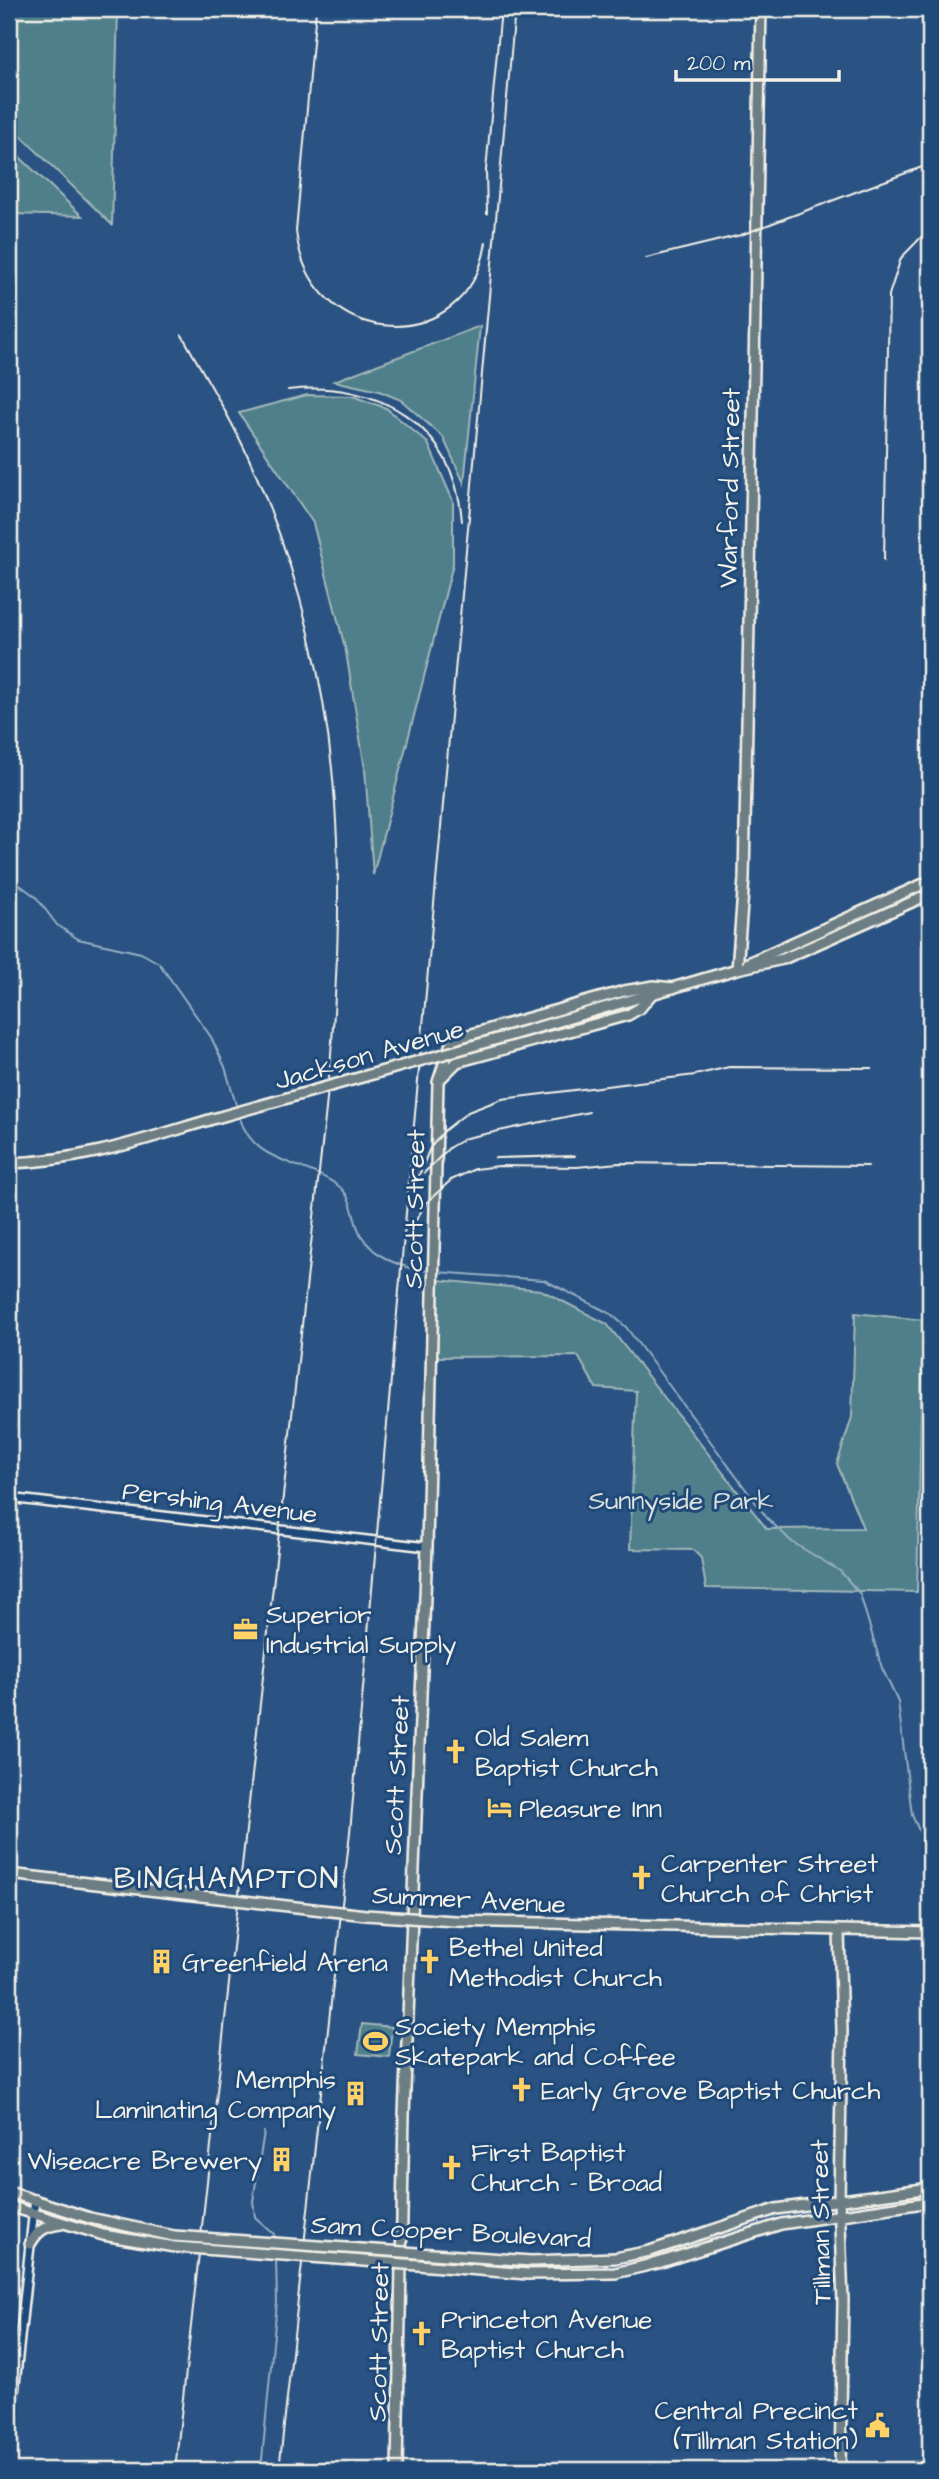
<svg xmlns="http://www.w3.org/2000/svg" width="939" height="2479" font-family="'Architects Daughter',sans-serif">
  <rect width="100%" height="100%" fill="#2a5383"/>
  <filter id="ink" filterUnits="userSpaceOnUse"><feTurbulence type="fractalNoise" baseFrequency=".0143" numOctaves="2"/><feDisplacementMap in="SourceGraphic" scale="14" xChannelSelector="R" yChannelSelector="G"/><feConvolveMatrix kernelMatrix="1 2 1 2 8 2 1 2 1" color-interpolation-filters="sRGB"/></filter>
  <g filter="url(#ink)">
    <g fill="#4f7f8a" stroke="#a2b8b9" stroke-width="2">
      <path d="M9 9H118L112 225 9 124Z"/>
      <path d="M9 147 82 216 9 214Z"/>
      <path d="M480 326 464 483 443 437 401 400 379 391 334 381Z"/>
      <path d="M307 395 352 396 386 408 428 443 453 501V564L373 875 365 769 346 652 313 523 239 413Z"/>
      <path d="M438 1280 541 1290 607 1324 767 1529 863 1528 837 1464 852 1417 855 1313 923 1320 917 1592 706 1588 701 1558 693 1550 630 1549 636 1391 596 1388 578 1356 436 1357Z"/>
      <path d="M362 2024 392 2027 389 2057 358 2054Z"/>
    </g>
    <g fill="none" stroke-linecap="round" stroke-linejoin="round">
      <g stroke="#96afc3" stroke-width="2">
        <path d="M9 877 36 897 57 925 78 939 141 953 159 963 211 1037 225 1067 237 1108"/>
        <path d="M239 1116C254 1165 299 1159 336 1184 355 1197 351 1218 361 1235 375 1259 404 1269 430 1271"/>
        <path d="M436 1272 544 1280 611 1314 626 1327 767 1518 792 1542 840 1571 860 1594 882 1668 898 1702 912 1815 930 1855"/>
        <path d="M264 2132 253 2201 255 2217 274 2234 275 2239"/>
        <path d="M261 2470 277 2302 276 2259"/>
      </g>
      <defs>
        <g id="minor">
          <path d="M9 1498 427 1547"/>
          <path d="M9 2440 35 2199"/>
        </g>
        <g id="major">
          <path d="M748 963 930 881"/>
          <path d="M737 969 744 879 761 9"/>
          <path d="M508 1036 737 969 783 959 930 894"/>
          <path d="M441 1078 457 1062 628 1015 640 1008 650 996"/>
          <path d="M9 1163C83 1161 139 1141 209 1120"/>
          <path d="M9 1874 166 1892"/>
          <path d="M454 1921 930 1932"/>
          <path d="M839 1931 842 2031 839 2201 843 2301 840 2470"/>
          <path d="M9 2192 90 2218 174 2236"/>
          <path d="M9 2206 103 2235 175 2247"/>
          <path d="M30 2244C38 2230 45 2226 61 2224"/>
          <path d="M418 2253 531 2261 615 2258 650 2251 776 2209 930 2188"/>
          <path d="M418 2265 527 2274 615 2273 658 2263 781 2224 930 2202"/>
          <path d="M397 2470 404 2115 427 1547 438 1082 450 1046 458 1038 624 991 654 986 673 988"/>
        </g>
      </defs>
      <use href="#minor" stroke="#f4f1e8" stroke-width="12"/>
      <use href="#major" stroke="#f4f1e8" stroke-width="14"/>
      <use href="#minor" stroke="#1f4a7a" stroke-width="7"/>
      <use href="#major" stroke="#6c7e84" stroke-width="9"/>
      <g stroke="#f4f1e8" stroke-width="2">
        <path d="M316 9 296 231C309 352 469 359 486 242"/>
        <path d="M487 214 486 170 501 9"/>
        <path d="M646 258 741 235 930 164"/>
        <path d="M288 390C379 380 454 424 462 521"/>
        <path d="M884 560 889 295 901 258 930 228"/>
        <path d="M495 1158 575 1156"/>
        <path d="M424 1173 450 1147 466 1138 589 1112"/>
        <path d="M415 1185 430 1148 445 1130 468 1112 502 1099 695 1075 729 1067 872 1068"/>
        <path d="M412 1227 426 1203 451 1180 475 1169 499 1166 577 1167 618 1163 868 1166"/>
        <path d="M175 2470 326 1109C349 877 347 677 250 461 231 417 205 377 182 335"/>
        <path d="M279 2470 350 1832 515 9"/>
      </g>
      <defs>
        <g id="major-bridge">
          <path d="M209 1120 508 1036"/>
          <path d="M166 1892 366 1915 454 1921"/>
          <path d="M174 2236 418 2253"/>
          <path d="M175 2247 418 2265"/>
        </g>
      </defs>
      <use href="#major-bridge" stroke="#f4f1e8" stroke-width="14" stroke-linecap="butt"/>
      <use href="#major-bridge" stroke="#6c7e84" stroke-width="9"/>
    </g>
  </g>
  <defs>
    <symbol id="office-bare" viewBox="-9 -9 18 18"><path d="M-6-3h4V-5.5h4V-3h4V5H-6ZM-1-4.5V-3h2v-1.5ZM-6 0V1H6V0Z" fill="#ffd166" stroke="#1f4a7a" stroke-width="2.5" paint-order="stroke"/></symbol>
    <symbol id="church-bare" viewBox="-9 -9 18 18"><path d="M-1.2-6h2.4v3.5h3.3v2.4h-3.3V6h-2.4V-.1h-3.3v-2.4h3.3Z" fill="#ffd166" stroke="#1f4a7a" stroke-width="2.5" paint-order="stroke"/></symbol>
    <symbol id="hotel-bare" viewBox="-9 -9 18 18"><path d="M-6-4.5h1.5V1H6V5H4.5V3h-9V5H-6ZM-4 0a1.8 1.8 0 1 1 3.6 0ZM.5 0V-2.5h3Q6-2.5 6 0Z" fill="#ffd166" stroke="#1f4a7a" stroke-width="2.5" paint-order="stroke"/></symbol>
    <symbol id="building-bare" viewBox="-9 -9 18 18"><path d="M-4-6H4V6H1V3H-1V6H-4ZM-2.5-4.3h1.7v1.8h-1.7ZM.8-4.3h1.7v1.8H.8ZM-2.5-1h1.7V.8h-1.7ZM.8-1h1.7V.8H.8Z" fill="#ffd166" stroke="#1f4a7a" stroke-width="2.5" paint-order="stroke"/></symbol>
    <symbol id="stadium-bare" viewBox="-9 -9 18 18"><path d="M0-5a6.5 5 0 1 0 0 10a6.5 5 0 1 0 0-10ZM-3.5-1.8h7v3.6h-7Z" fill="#ffd166" stroke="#1f4a7a" stroke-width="2.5" paint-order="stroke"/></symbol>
    <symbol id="civic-bare" viewBox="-9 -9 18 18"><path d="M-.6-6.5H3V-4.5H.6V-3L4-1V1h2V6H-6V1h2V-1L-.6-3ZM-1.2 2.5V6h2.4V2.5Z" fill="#ffd166" stroke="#1f4a7a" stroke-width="2.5" paint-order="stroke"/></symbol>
  </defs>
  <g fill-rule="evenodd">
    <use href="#office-bare" x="228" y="1612" width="35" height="35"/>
    <use href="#church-bare" x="438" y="1734" width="35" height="35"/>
    <use href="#hotel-bare" x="482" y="1790" width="35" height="35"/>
    <use href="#church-bare" x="624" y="1860" width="35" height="35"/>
    <use href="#building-bare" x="144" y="1944" width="35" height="35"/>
    <use href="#church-bare" x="412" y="1944" width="35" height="35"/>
    <use href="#stadium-bare" x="358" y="2024" width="35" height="35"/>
    <use href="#church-bare" x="504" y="2072" width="35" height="35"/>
    <use href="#building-bare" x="338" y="2076" width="35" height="35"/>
    <use href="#building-bare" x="264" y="2142" width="35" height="35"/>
    <use href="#church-bare" x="434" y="2150" width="35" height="35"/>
    <use href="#church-bare" x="404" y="2316" width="35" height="35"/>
    <use href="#civic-bare" x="860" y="2408" width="35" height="35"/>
  </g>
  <g text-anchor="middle" stroke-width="6" stroke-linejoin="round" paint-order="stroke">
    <g font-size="26" fill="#f4f1e8" stroke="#1f4a7a">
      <text transform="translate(729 488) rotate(-89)" y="9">Warford Street</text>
      <text transform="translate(369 1054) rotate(-16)" y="9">Jackson Avenue</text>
      <text transform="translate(414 1209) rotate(-89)" y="9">Scott Street</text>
      <text transform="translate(220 1502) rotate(7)" y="9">Pershing Avenue</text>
      <text transform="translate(396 1775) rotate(-87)" y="9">Scott Street</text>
      <text transform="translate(469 1899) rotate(3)" y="9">Summer Avenue</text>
      <text transform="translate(820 2222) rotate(-91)" y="9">Tillman Street</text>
      <text transform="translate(451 2231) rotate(3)" y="9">Sam Cooper Boulevard</text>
      <text transform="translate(378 2342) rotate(-89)" y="9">Scott Street</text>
    </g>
    <g font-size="26" fill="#dbe0da" stroke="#1f4a7a">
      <text x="681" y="1509">Sunnyside Park</text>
    </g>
    <g font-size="26" fill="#f4f1e8" stroke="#1f4a7a" text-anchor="start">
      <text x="266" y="1623">Superior<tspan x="266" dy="30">Industrial Supply</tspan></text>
      <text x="475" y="1746">Old Salem<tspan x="475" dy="30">Baptist Church</tspan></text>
      <text x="519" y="1817">Pleasure Inn</text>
      <text x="661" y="1872">Carpenter Street<tspan x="661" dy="30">Church of Christ</tspan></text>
      <text x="449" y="1956">Bethel United<tspan x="449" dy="30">Methodist Church</tspan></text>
      <text x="182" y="1971">Greenfield Arena</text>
      <text x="395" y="2035">Society Memphis<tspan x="395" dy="30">Skatepark and Coffee</tspan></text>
      <text x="336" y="2088" text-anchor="end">Memphis<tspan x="336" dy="30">Laminating Company</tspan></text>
      <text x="541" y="2099">Early Grove Baptist Church</text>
      <text x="471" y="2161">First Baptist<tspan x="471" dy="30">Church - Broad</tspan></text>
      <text x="262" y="2169" text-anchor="end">Wiseacre Brewery</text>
      <text x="441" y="2328">Princeton Avenue<tspan x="441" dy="30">Baptist Church</tspan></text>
      <text x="858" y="2419" text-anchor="end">Central Precinct<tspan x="858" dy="30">(Tillman Station)</tspan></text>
    </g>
    <g font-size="30" letter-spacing="2" fill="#f4f1e8" stroke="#1f4a7a">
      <text x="227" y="1888">BINGHAMPTON</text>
    </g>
  </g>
  <rect width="939" height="2479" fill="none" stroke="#1f4a7a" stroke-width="35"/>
  <rect x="18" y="18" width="904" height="2444" fill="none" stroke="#f4f1e8" stroke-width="2.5" filter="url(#ink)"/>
  <path d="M676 70v10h163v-10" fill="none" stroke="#f4f1e8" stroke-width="3.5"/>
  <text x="687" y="70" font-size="21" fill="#f4f1e8" stroke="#1f4a7a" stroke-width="5" paint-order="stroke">200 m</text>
</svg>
